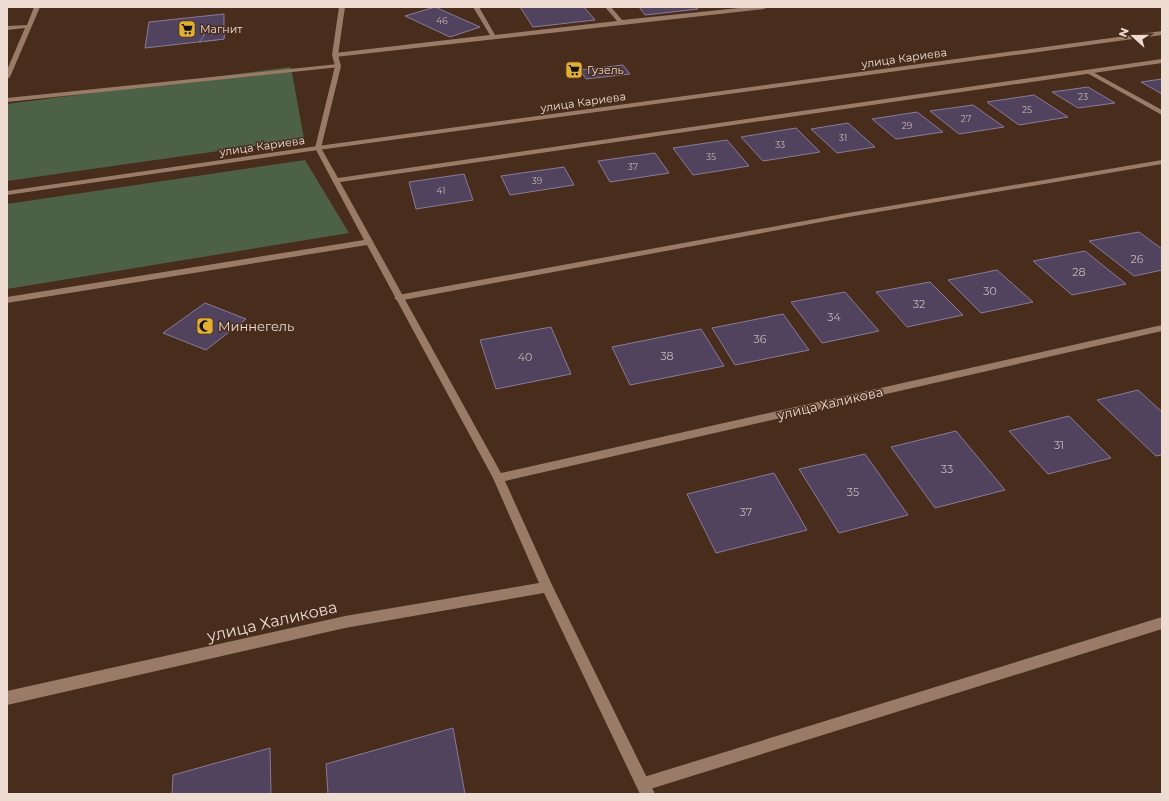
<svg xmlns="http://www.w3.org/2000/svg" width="1169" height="801" font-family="Montserrat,sans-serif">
  <rect width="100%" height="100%" fill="#482d1c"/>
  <g fill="#4c6146">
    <path d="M291 67 304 139 7 181V104Z"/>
    <path d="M305 160 349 233 7 289V204Z"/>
  </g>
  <g fill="#51425e" stroke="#8a7a99">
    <path d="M435 7 480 27 450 37 405 16Z"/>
    <path d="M520 7H584L595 20 533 27Z"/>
    <path d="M639 7H696L698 9 645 15Z"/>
    <path d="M224 14V39L145 48 149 22Z"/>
    <path d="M225 26 224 39 199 42 204 36V31Z"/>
    <path d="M623 65 630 74 586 79 580 70Z"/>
    <path d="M1162 79V94L1141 82Z"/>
    <path d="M1088 87 1115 103 1078 108 1052 92Z"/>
    <path d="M1034 95 1068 117 1019 125 987 102Z"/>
    <path d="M973 105 1004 127 959 134 930 111Z"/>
    <path d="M917 112 943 132 896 139 872 119Z"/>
    <path d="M848 123 875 147 837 153 811 129Z"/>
    <path d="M796 128 820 152 763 161 741 137Z"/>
    <path d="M727 140 749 166 693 175 673 148Z"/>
    <path d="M655 153 669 173 610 182 598 161Z"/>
    <path d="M564 167 574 185 510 195 501 176Z"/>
    <path d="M464 174 473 200 416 209 409 182Z"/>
    <path d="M1139 232 1162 249V270L1134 276 1089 241Z"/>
    <path d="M1085 251 1126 284 1072 295 1033 261Z"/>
    <path d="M997 270 1033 302 981 313 948 280Z"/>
    <path d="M930 282 963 315 907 327 876 292Z"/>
    <path d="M845 292 879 331 822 343 791 302Z"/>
    <path d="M205 303 246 319 206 350 163 333Z"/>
    <path d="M783 314 809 350 735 365 712 328Z"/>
    <path d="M551 327 571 374 496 389 480 340Z"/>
    <path d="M701 329 724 366 630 385 612 347Z"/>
    <path d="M1138 390 1162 412V455L1156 456 1097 400Z"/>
    <path d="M1069 416 1111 458 1048 474 1009 431Z"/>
    <path d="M956 431 1005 490 935 508 891 447Z"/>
    <path d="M865 454 908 515 839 533 799 469Z"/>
    <path d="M774 473 807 530 716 553 687 494Z"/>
    <path d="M453 728 465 794H328L326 764Z"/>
    <path d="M270 748 271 794H172L173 775Z"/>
  </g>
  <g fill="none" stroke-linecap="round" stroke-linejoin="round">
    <g fill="#9a7b67" fill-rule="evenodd">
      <path d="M34 7H40L10 77 7 79V70L25 28 7 30V26L27 25Z"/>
      <path d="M473 7H479L495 35 617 21 605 7H611L622 20 749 7H767L764 9 335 57 332 55 335 53 490 35Z"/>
      <path d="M338 64 340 65V67L7 102V98Z"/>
      <path d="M1087 71H1091L1162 110V115L1087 73Z"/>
      <path d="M1162 160V164L848 217 398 301 394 298 398 295 848 213Z"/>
      <path d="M1162 617V629L644 791 639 789 637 784 639 779 644 777Z"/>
    </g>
    <path fill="#9a7b67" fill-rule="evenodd" d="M339 7H345L338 55 341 66 321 148 338 178 1162 59V63L340 182 501 473 1162 325V331L505 481 552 585 655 794H640L544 593 345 628 7 705V691L345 616 539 583 493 478 367 245 7 303V297L364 240 315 148 335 66 332 55Z"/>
    <path fill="#9a7b67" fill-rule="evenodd" d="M1162 31V35L318 150 7 195V191L318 146Z"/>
  </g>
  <defs>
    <symbol id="supermarket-square" viewBox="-11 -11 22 22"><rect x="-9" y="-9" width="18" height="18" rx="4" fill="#e1af34" stroke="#482d1c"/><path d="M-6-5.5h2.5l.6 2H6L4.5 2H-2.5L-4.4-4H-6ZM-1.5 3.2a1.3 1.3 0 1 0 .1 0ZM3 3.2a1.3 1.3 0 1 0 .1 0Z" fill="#111"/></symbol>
    <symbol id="mosque-square" viewBox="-11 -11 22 22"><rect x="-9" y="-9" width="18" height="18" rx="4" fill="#e1af34" stroke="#482d1c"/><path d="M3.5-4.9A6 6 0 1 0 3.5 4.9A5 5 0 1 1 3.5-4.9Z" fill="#111"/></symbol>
  </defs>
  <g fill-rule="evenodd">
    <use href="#supermarket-square" x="177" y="19" width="20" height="20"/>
    <use href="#supermarket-square" x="564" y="60" width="20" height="20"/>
    <use href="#mosque-square" x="195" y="316" width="20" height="20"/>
  </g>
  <g text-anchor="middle" stroke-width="3" stroke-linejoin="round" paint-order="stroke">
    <g font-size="9" fill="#c7b6b5">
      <text x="442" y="24">46</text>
      <text x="1083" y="100">23</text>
      <text x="1027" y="113">25</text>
      <text x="966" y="122">27</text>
      <text x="907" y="129">29</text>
      <text x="843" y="141">31</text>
      <text x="780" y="148">33</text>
      <text x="711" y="160">35</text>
      <text x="633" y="170">37</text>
      <text x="537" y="184">39</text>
      <text x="441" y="194">41</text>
    </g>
    <g font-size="11" fill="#eedcd2" stroke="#482d1c" text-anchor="start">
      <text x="200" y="33">Магнит</text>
      <text x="587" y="74">Гузель</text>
    </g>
    <g font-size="11" fill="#eedcd2" stroke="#482d1c">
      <text transform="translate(904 58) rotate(-8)" y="4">улица Кариева</text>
      <text transform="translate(583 102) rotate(-8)" y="4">улица Кариева</text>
      <text transform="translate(262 146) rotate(-8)" y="4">улица Кариева</text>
    </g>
    <g font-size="11" fill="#c7b6b5">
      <text x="1137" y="263">26</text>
      <text x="1079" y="276">28</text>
      <text x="990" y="295">30</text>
      <text x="919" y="308">32</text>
      <text x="834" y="321">34</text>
      <text x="760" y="343">36</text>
      <text x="667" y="360">38</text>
      <text x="525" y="361">40</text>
      <text x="1059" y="449">31</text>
      <text x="947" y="473">33</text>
      <text x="853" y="496">35</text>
      <text x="746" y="516">37</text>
    </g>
    <g font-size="13" fill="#eedcd2" stroke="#482d1c" text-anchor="start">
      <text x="218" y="331">Миннегель</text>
    </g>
    <g font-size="13" fill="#eedcd2" stroke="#482d1c">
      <text transform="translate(830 403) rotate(-13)" y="5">улица Халикова</text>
    </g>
    <g font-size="16" fill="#eedcd2" stroke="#482d1c">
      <text transform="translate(272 621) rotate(-13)" y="6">улица Халикова</text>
    </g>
  </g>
  <rect width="1169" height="801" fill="none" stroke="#eedcd2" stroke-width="16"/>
  <g transform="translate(1133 36) rotate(291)" stroke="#482d1c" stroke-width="3" paint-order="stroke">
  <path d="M0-3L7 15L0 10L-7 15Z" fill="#eedcd2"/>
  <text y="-6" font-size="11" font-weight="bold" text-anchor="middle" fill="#eedcd2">N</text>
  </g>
</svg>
